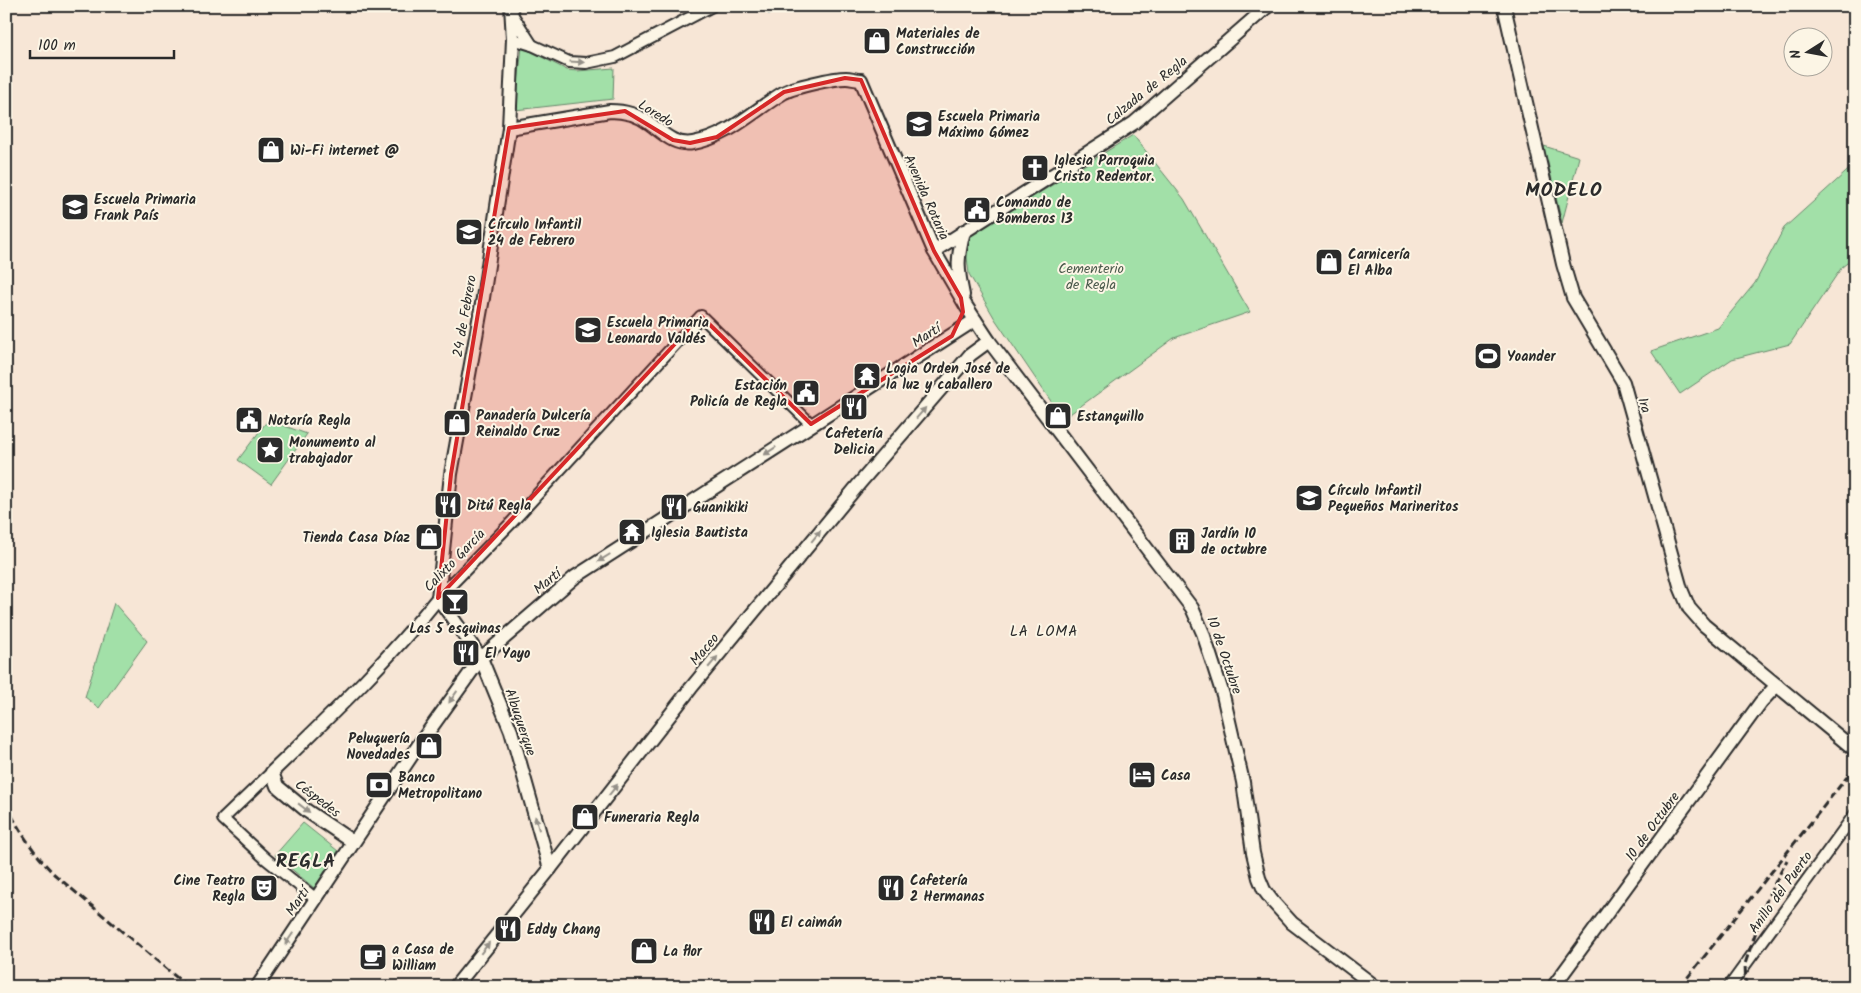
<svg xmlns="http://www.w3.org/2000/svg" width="1861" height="993" font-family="Kalam,sans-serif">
  <rect width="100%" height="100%" fill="#f7e6d6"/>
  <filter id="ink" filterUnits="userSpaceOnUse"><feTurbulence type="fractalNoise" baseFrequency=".02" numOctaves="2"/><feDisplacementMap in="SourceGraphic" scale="10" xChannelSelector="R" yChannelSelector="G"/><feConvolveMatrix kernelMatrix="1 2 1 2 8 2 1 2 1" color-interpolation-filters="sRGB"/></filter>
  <g filter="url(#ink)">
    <g fill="#a2e0a8" stroke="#66866a">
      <path d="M522 47 567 70 577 71 614 68 613 99 515 110Z"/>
      <path d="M1133 135 1184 199 1250 312 1174 338 1063 419 995 319 969 274 967 257 968 237Z"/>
      <path d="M1544 146 1579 157 1562 223Z"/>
      <path d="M1855 164V257L1842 267 1790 344 1732 359 1680 394 1651 351 1718 328 1755 283 1784 228Z"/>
      <path d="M268 420 307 434 271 484 238 460Z"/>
      <path d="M114 603 147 641 99 708 85 697Z"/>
      <path d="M303 823 338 851 314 888 275 855Z"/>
    </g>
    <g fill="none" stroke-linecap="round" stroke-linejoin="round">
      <path stroke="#5d8897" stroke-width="3" d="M769 13 774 6"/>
      <defs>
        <g id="minor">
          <path d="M512 14 532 45"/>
          <path d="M513 39 532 45 569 62 586 63 615 57 712 6"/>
          <path d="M438 598 512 522 701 316 811 424"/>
          <path d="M272 772 223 819 266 859 316 899"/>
          <path d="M1729 987 1855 814"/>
        </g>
        <g id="major">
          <path d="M1504 6 1563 264 1573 298 1623 382 1681 589 1689 608 1704 625 1855 750"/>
          <path d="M509 128 610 111C624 111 637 114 649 123 663 133 674 146 693 143 728 137 753 111 783 93 793 87 834 78 846 78 851 78 856 80 861 80L934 251 966 306 989 341 1192 608 1203 633 1223 695 1243 782 1253 853 1259 878 1264 890 1273 902 1292 923 1376 987"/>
          <path d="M934 251 1134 123 1268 6"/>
          <path d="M963 295C957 267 957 259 964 231"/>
          <path d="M438 598 451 474 483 298 509 128 513 39 511 6"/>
          <path d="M438 598 481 658 511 731 550 869"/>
          <path d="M353 842 307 811 277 786 272 772C330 716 388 661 438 598"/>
          <path d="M257 987 418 746 481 658 575 577 975 320"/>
          <path d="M455 987 550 869 691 688 859 484 970 355 989 341"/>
          <path d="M1553 987 1761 702 1777 685"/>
        </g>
      </defs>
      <use href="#minor" stroke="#2b2b2b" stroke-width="14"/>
      <use href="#major" stroke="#2b2b2b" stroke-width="16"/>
      <use href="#minor" stroke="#fcf5e5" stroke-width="10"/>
      <use href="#major" stroke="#fcf5e5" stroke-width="12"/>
      <g stroke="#2b2b2b" stroke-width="3" stroke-dasharray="8 4" stroke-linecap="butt">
        <path d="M6 676V683"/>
        <path d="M6 804C19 831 34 853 54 874L188 987"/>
        <path d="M1680 987 1855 767"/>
        <path d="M1746 987 1745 964 1768 896 1787 860"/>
      </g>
    </g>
    <defs><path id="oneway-solid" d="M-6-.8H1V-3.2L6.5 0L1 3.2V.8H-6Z" transform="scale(1.25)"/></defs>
    <g fill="#949088">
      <use href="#oneway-solid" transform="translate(577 62) rotate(3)"/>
      <use href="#oneway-solid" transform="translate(921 413) rotate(-49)"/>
      <use href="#oneway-solid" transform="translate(770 451) rotate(146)"/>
      <use href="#oneway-solid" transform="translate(816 536) rotate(-51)"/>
      <use href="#oneway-solid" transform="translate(604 558) rotate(148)"/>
      <use href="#oneway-solid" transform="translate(713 662) rotate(-50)"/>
      <use href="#oneway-solid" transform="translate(453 697) rotate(125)"/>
      <use href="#oneway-solid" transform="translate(613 790) rotate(-52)"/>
      <use href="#oneway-solid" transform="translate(304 808) rotate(38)"/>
      <use href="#oneway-solid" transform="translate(537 823) rotate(-106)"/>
      <use href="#oneway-solid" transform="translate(289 939) rotate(124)"/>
      <use href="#oneway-solid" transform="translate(485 948) rotate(-52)"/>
    </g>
  </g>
  <path fill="#d62828" fill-opacity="0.2" stroke="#d62828" stroke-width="4" stroke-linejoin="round" d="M845 78 861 80 934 251 961 298 963 312 952 336 811 424 701 316 438 598 451 474 509 128 625 111 673 140 690 143 717 137 784 92Z"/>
  <defs>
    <symbol id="shop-square" viewBox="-11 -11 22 22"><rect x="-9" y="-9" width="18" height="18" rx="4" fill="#2b2b2b" stroke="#fcf5e5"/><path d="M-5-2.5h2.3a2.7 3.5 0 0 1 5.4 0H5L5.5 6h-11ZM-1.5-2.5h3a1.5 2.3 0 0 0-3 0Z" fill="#fff"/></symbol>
    <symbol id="school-square" viewBox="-11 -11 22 22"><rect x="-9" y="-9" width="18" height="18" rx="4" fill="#2b2b2b" stroke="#fcf5e5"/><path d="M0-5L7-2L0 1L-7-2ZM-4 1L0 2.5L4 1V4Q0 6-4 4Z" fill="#fff"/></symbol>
    <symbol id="church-square" viewBox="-11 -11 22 22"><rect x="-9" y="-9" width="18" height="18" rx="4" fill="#2b2b2b" stroke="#fcf5e5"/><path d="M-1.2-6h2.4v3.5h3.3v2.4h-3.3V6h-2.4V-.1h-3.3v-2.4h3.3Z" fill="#fff"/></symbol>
    <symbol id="civic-square" viewBox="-11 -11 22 22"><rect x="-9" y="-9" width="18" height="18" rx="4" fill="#2b2b2b" stroke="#fcf5e5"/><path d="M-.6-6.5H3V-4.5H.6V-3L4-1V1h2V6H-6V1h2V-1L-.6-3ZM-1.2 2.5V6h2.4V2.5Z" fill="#fff"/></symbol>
    <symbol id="stadium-square" viewBox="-11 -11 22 22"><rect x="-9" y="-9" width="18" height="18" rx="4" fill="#2b2b2b" stroke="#fcf5e5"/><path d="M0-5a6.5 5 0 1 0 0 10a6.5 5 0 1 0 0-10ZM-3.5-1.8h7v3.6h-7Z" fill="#fff"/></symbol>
    <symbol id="temple-square" viewBox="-11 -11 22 22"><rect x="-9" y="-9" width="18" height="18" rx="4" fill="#2b2b2b" stroke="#fcf5e5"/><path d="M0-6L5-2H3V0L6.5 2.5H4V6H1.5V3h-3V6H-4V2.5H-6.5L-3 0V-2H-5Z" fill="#fff"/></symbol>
    <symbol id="restaurant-square" viewBox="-11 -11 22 22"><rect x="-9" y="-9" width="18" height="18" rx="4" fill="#2b2b2b" stroke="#fcf5e5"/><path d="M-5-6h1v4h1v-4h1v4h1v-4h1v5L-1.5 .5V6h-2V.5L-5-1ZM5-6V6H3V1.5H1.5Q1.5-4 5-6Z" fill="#fff"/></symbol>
    <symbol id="sight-square" viewBox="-11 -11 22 22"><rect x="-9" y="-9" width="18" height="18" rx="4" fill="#2b2b2b" stroke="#fcf5e5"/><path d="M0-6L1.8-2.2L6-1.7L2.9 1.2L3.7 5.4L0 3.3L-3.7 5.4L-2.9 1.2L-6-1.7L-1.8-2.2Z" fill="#fff"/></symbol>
    <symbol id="building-square" viewBox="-11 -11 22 22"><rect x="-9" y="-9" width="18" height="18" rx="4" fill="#2b2b2b" stroke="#fcf5e5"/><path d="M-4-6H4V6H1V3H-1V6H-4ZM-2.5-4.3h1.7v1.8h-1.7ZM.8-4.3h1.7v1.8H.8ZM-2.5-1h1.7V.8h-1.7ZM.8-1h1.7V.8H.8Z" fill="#fff"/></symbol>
    <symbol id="bar-square" viewBox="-11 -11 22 22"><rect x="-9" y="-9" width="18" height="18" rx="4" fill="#2b2b2b" stroke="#fcf5e5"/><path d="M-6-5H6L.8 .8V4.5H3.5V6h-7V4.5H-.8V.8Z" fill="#fff"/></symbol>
    <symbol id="hotel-square" viewBox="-11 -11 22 22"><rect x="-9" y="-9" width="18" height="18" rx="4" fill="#2b2b2b" stroke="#fcf5e5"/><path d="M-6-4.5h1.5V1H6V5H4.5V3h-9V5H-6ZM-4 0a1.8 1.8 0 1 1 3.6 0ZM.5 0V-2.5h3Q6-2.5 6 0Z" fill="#fff"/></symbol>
    <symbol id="bank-square" viewBox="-11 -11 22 22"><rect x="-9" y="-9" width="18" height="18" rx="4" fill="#2b2b2b" stroke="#fcf5e5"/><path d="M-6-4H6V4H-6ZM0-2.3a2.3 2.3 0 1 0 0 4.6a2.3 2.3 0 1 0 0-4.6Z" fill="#fff"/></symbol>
    <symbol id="theatre-square" viewBox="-11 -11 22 22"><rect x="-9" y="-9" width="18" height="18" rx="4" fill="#2b2b2b" stroke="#fcf5e5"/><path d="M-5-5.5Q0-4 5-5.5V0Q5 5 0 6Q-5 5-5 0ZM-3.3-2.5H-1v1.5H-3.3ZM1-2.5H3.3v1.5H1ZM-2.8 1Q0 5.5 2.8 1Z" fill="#fff"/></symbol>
    <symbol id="cafe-square" viewBox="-11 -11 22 22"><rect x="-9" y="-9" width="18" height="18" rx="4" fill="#2b2b2b" stroke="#fcf5e5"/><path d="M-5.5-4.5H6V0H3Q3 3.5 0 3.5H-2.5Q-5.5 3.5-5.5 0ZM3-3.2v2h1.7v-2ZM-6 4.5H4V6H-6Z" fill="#fff"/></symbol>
  </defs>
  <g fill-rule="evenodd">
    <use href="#shop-square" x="861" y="25" width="32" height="32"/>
    <use href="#school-square" x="903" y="108" width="32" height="32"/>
    <use href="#shop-square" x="255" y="134" width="32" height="32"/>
    <use href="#church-square" x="1019" y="152" width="32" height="32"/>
    <use href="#school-square" x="59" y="191" width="32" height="32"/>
    <use href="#civic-square" x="961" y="194" width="32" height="32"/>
    <use href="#school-square" x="453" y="216" width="32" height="32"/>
    <use href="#shop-square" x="1313" y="246" width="32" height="32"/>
    <use href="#school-square" x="572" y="314" width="32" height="32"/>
    <use href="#stadium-square" x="1472" y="340" width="32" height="32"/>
    <use href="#temple-square" x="851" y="360" width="32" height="32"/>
    <use href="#civic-square" x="790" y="377" width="32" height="32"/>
    <use href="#restaurant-square" x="838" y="391" width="32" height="32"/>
    <use href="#shop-square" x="1042" y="400" width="32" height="32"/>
    <use href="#civic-square" x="233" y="404" width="32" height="32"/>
    <use href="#shop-square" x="441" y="407" width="32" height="32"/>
    <use href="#sight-square" x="254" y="434" width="32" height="32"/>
    <use href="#school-square" x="1293" y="482" width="32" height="32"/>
    <use href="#restaurant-square" x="432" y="489" width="32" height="32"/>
    <use href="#restaurant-square" x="658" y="491" width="32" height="32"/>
    <use href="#temple-square" x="616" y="516" width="32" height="32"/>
    <use href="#shop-square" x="413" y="521" width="32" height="32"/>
    <use href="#building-square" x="1166" y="525" width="32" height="32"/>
    <use href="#bar-square" x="439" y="586" width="32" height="32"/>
    <use href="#restaurant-square" x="450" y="637" width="32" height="32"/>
    <use href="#shop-square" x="413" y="730" width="32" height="32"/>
    <use href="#hotel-square" x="1126" y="759" width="32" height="32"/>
    <use href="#bank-square" x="363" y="769" width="32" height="32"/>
    <use href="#shop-square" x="569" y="801" width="32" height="32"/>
    <use href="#theatre-square" x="248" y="872" width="32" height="32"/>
    <use href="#restaurant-square" x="875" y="872" width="32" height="32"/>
    <use href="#restaurant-square" x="746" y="906" width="32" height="32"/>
    <use href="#restaurant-square" x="492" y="913" width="32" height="32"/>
    <use href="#shop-square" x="628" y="935" width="32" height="32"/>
    <use href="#cafe-square" x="357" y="941" width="32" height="32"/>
  </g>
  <g text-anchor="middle" stroke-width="4" stroke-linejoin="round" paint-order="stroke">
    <g font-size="14" font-weight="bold" fill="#2b2b2b" stroke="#fcf5e5" text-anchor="start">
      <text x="896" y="38">Materiales de<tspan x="896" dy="16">Construcción</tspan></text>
      <text x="938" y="121">Escuela Primaria<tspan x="938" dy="16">Máximo Gómez</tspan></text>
      <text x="290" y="155">Wi-Fi internet @</text>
      <text x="1054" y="165">Iglesia Parroquia<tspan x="1054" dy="16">Cristo Redentor.</tspan></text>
      <text x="94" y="204">Escuela Primaria<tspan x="94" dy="16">Frank País</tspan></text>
      <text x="996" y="207">Comando de<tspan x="996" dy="16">Bomberos 13</tspan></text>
      <text x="488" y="229">Círculo Infantil<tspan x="488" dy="16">24 de Febrero</tspan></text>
      <text x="1348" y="259">Carnicería<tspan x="1348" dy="16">El Alba</tspan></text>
      <text x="607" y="327">Escuela Primaria<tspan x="607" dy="16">Leonardo Valdés</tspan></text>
      <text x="1507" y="361">Yoander</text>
      <text x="886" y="373">Logia Orden José de<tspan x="886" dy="16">la luz y caballero</tspan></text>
      <text x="787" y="390" text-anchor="end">Estación<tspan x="787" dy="16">Policía de Regla</tspan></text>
      <text x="476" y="420">Panadería Dulcería<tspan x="476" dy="16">Reinaldo Cruz</tspan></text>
      <text x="1077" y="421">Estanquillo</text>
      <text x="268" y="425">Notaría Regla</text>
      <text x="854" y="438" text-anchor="middle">Cafetería<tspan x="854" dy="16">Delicia</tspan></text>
      <text x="289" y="447">Monumento al<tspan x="289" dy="16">trabajador</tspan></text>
      <text x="1328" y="495">Círculo Infantil<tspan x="1328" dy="16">Pequeños Marineritos</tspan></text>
      <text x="467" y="510">Ditú Regla</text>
      <text x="693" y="512">Guanikiki</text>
      <text x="651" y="537">Iglesia Bautista</text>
      <text x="1201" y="538">Jardín 10<tspan x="1201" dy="16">de octubre</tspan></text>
      <text x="410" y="542" text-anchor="end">Tienda Casa Díaz</text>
      <text x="455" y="633" text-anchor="middle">Las 5 esquinas</text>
      <text x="485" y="658">El Yayo</text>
      <text x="410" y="743" text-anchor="end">Peluquería<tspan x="410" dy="16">Novedades</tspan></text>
      <text x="1161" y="780">Casa</text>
      <text x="398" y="782">Banco<tspan x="398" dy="16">Metropolitano</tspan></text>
      <text x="604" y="822">Funeraria Regla</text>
      <text x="245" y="885" text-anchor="end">Cine Teatro<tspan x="245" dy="16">Regla</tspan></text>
      <text x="910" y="885">Cafetería<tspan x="910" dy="16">2 Hermanas</tspan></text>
      <text x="781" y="927">El caimán</text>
      <text x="527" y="934">Eddy Chang</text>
      <text x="392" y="954">a Casa de<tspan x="392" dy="16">William</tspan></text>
      <text x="663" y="956">La flor</text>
    </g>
    <g font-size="14" fill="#2b2b2b" stroke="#fcf5e5">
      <text transform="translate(1146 90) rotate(-39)" y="5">Calzada de Regla</text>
      <text transform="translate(656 113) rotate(32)" y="5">Loredo</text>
      <text transform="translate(927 197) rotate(66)" y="5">Avenida Rotaria</text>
      <text transform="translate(464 316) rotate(-80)" y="5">24 de Febrero</text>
      <text transform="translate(926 335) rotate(-33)" y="5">Martí</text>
      <text transform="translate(1645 405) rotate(74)" y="5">1ra</text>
      <text transform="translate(454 560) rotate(-46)" y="5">Calixto García</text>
      <text transform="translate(547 581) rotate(-40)" y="5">Martí</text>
      <text transform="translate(704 649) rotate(-50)" y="5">Maceo</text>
      <text transform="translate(1225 655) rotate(71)" y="5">10 de Octubre</text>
      <text transform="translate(521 722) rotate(71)" y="5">Albuquerque</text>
      <text transform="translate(318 798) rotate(37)" y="5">Céspedes</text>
      <text transform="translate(1652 826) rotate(-54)" y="5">10 de Octubre</text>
      <text transform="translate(1780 892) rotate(-54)" y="5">Anillo del Puerto</text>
      <text transform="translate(297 901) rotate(-56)" y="5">Martí</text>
    </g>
    <g font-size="14" fill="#49584a" stroke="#fcf5e5">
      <text x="1091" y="273">Cementerio<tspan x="1091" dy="16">de Regla</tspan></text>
    </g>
    <g font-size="15" letter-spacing="1" fill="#2b2b2b" stroke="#fcf5e5">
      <text x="1044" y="636">LA LOMA</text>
    </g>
    <g font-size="19" font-weight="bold" letter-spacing="1" fill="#2b2b2b" stroke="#fcf5e5">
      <text x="1564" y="196">MODELO</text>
      <text x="306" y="867">REGLA</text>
    </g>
  </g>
  <rect width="1861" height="993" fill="none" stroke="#fcf5e5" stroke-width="25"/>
  <rect x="12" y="12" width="1836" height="968" fill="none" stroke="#2b2b2b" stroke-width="2" filter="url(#ink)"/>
  <g transform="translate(1808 52) rotate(259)"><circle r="24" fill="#fcf5e5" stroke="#a8a49b"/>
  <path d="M0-4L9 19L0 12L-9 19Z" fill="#2b2b2b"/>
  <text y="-8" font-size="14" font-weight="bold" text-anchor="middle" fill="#2b2b2b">N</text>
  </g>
  <path d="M30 50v8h144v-8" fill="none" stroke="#2b2b2b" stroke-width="2.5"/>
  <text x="38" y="50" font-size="15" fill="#2b2b2b" stroke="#fcf5e5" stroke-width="4" paint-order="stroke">100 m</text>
</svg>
